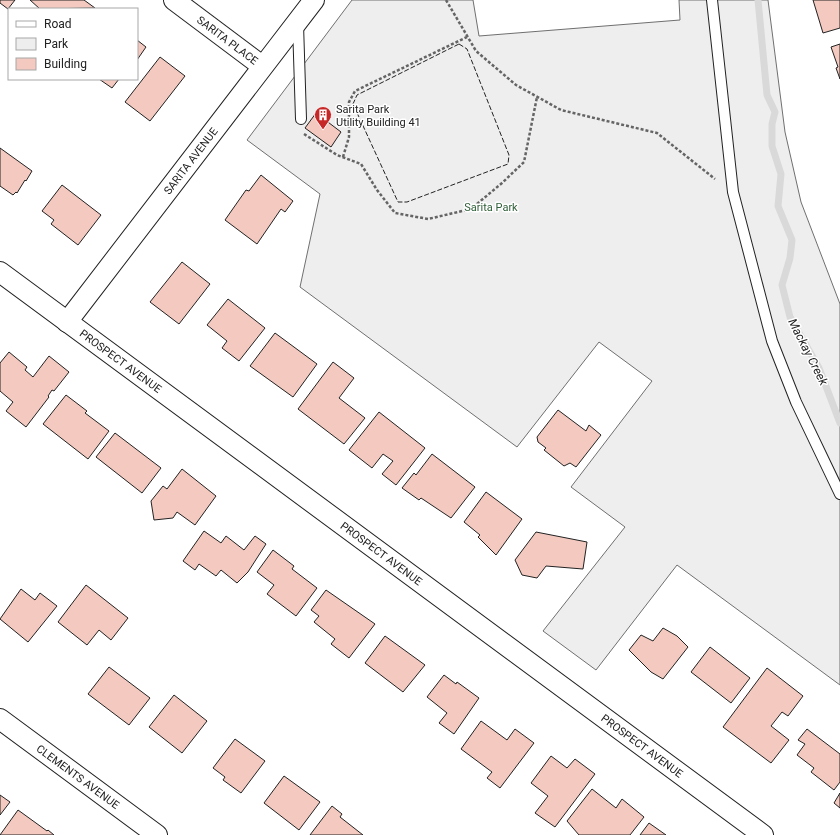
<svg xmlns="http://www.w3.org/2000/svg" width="840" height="835" font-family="Roboto,sans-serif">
  <rect width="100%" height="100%" fill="#fff"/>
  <path fill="#eee" stroke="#6f6f6f" d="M352 0H473L479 36 680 20 679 0H768L785 132 801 202 840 304V685L677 565 596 670 543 631 625 527 571 487 652 381 599 342 517 447 300 287 320 194 247 140Z"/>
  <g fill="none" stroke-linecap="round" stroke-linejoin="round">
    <path stroke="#d9d9d9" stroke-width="7" d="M758 0 767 95 775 112 772 124V146L781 174 778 206 792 240 790 258 782 285 790 317 819 368 840 423"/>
  </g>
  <g fill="#f3c9c0" stroke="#222">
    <path d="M0 0H15L8 9 0 3Z"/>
    <path d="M30 0H84L95 8 40 9Z"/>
    <path d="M813 0H840V28L823 33Z"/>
    <path d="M137 40 146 47 137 60Z"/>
    <path d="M840 44V79L836 68 838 67 831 47Z"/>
    <path d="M160 57 185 76 150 121 125 102Z"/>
    <path d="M99 79H119L112 88Z"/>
    <path d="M316 113 341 132 331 147 305 128Z"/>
    <path d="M0 148 32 171 26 181 25 180 17 193 16 192 13 195 0 186Z"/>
    <path d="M261 175 293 201 285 212 281 209 257 244 225 220 246 190 249 191Z"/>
    <path d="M62 185 101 215 78 245 51 224 54 220 42 211Z"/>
    <path d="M182 262 210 284 179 324 150 302Z"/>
    <path d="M228 299 265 328 239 361 222 348 227 341 207 325Z"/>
    <path d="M275 333 317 364 293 397 250 366Z"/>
    <path d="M9 352 27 367 25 370 33 377 49 356 69 372 54 391 52 390 48 396 49 397 26 427 6 411 13 402 0 391V363Z"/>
    <path d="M333 362 354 378 339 398 365 418 344 444 298 409Z"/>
    <path d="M66 395 87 411 85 413 109 431 88 459 43 424Z"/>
    <path d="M558 410 586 431 589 425 601 435 576 467 570 463 564 466 544 450 546 448 538 442 537 437Z"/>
    <path d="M379 412 425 448 396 485 382 474 393 461 383 454 372 468 349 450Z"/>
    <path d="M115 433 161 468 142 493 96 457Z"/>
    <path d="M432 454 475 487 451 518 421 498 419 500 402 488 414 473 416 475Z"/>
    <path d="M182 469 216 496 195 525 177 512 173 518 154 520 151 501 163 486 167 489Z"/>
    <path d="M486 492 522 519 496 555 478 537 480 535 464 522Z"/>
    <path d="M204 531 221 543 226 536 244 550 255 536 266 544 248 572 237 583 221 570 216 576 199 564 195 570 183 561Z"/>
    <path d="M536 532 587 542 583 569 546 566 537 578 522 575 515 560Z"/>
    <path d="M273 550 294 566 292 569 317 588 296 616 267 594 274 585 257 572Z"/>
    <path d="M86 585 128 618 111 640 99 630 87 645 58 622Z"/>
    <path d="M21 589 35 600 40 593 57 606 28 642 0 619Z"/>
    <path d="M326 590 375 624 349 658 331 644 335 639 314 622 319 616 311 610Z"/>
    <path d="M663 628 677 636 688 647 663 679 651 672 629 650 641 635 653 641Z"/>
    <path d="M385 636 425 665 403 692 365 663Z"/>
    <path d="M710 647 750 678 731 703 691 672Z"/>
    <path d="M109 667 150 698 129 725 88 694Z"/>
    <path d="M767 668 803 696 788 716 782 712 771 726 789 740 771 763 723 727Z"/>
    <path d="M444 675 456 684 457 682 479 698 454 734 439 723 447 713 427 697Z"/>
    <path d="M174 695 207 721 182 753 149 727Z"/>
    <path d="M481 721 507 740 515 729 534 743 500 788 487 778 492 772 461 749Z"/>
    <path d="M807 729 840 754V782L834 790 811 772 814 768 797 755 805 744 798 740Z"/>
    <path d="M235 739 265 761 241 793 223 780 225 777 213 768Z"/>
    <path d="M551 756 567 768 575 759 595 774 555 827 535 813 548 796 531 783Z"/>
    <path d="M284 776 320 802 299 830 264 803Z"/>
    <path d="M592 789 616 808 622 799 644 817 630 835H579L567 821Z"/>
    <path d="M840 793V808L834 803Z"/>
    <path d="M0 795 10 802 0 815Z"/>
    <path d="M332 806 342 814 340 817 363 835H310Z"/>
    <path d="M18 810 47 831 48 830 54 835H0Z"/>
    <path d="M649 823 666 835H640Z"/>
  </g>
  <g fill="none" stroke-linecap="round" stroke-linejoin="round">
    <defs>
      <g id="service">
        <path d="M712 0 733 192 772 341 796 402 840 494"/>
        <path d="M298 24 301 119"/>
      </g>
      <g id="minor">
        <path id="s1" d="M174 0 262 66"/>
        <path id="s2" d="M0 272 763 835"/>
        <path id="s3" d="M67 322 314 0"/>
        <path id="s4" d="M0 719 157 835"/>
      </g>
    </defs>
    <use href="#service" stroke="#222" stroke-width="12"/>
    <use href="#minor" stroke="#222" stroke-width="22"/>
    <g stroke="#646464" stroke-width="2.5" stroke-dasharray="3 2" stroke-linecap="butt">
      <path d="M446 0 476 51 516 85 561 110 657 133 715 179"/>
      <path d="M304 134 337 155 361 164 377 190 395 213 428 219 471 209 502 183 524 162 537 97"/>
      <path d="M343 157 349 137V102L355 91 467 37"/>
    </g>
    <use href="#service" stroke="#fff" stroke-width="10"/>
    <use href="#minor" stroke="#fff" stroke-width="20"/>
    <path stroke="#222" stroke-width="1" stroke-dasharray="5 2" stroke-linecap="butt" d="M459 44 467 49 509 155 508 164 407 202H398L353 104 357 95Z"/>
  </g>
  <defs>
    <symbol id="building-pin" viewBox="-11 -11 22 30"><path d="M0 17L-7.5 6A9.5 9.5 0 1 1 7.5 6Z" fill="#c62828" stroke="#fff"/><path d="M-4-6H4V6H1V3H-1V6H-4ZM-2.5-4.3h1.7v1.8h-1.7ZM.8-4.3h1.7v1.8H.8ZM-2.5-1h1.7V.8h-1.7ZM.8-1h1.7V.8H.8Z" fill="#fff"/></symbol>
  </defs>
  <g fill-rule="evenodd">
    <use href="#building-pin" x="313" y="105" width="20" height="27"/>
  </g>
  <g text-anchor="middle" stroke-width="3" stroke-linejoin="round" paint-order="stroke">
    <g font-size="11" fill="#222" stroke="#fff">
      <text dy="4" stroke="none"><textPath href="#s1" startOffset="67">SARITA PLACE</textPath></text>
      <text dy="4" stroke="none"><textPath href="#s3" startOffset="203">SARITA AVENUE</textPath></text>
      <text dy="4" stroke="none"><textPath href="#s2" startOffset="150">PROSPECT AVENUE</textPath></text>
      <text dy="4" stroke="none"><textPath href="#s2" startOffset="474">PROSPECT AVENUE</textPath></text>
      <text dy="4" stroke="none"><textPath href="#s2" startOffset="798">PROSPECT AVENUE</textPath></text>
      <text dy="4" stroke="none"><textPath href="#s4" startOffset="97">CLEMENTS AVENUE</textPath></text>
    </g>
    <g font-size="11" fill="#222" stroke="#fff" text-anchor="start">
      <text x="336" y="113">Sarita Park<tspan x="336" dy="13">Utility Building 41</tspan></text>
    </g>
    <g font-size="11" fill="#2f5e38" stroke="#fff">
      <text x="491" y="211">Sarita Park</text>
    </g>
    <g font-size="12" font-style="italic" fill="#222" stroke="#fff">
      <text transform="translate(808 352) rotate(63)" y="4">Mackay Creek</text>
    </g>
  </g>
  <rect x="8" y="8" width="130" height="72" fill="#ffffff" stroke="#a7a7a7"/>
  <rect x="16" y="21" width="20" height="6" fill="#ffffff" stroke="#a7a7a7"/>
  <text x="44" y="28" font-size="12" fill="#222222">Road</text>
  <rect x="16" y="38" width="20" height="12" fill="#eeeeee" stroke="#a7a7a7"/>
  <text x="44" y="48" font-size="12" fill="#222222">Park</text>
  <rect x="16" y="58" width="20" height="12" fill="#f3c9c0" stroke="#a7a7a7"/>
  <text x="44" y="68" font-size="12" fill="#222222">Building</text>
</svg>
